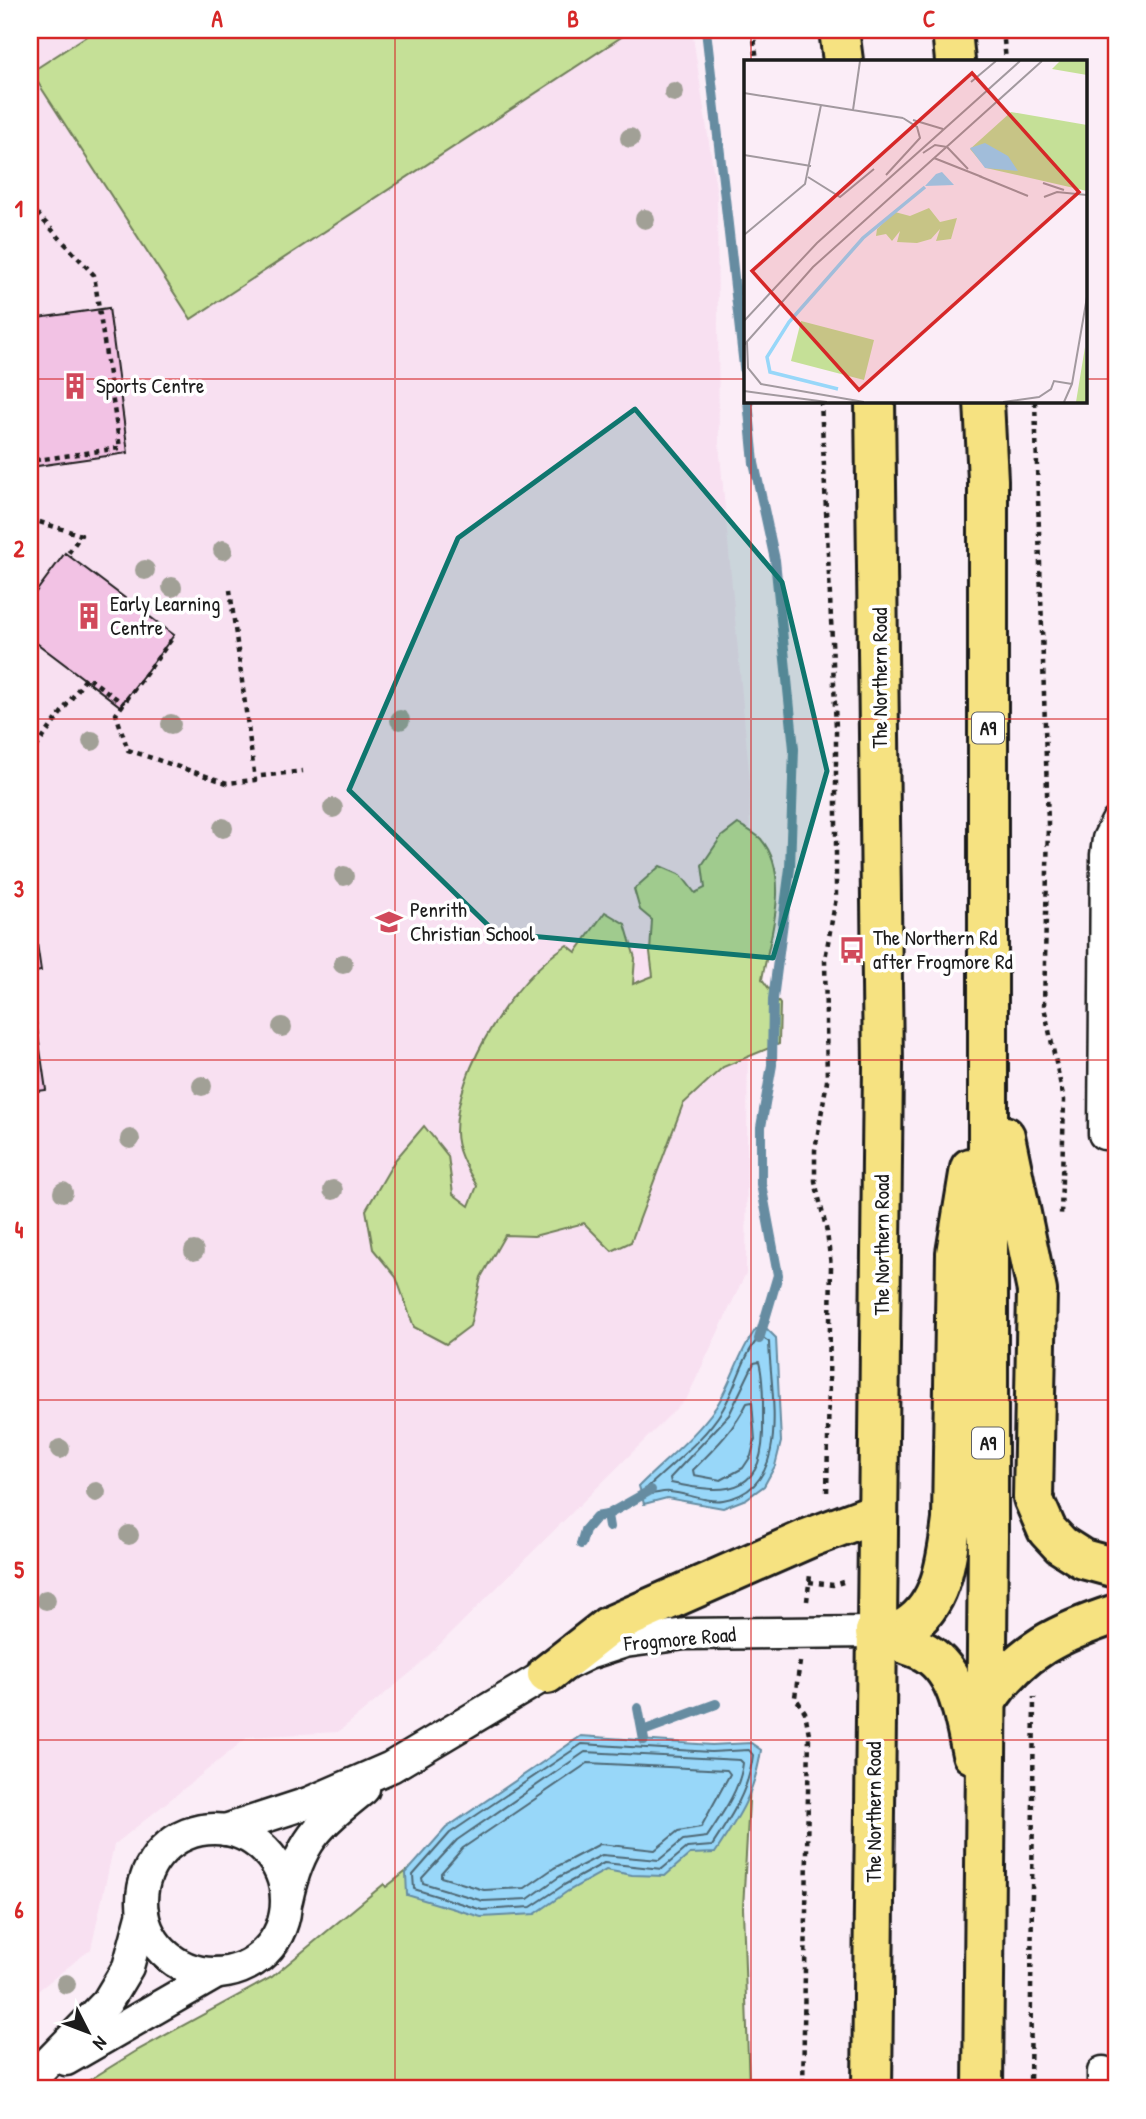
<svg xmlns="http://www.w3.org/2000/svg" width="1146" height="2119" font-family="'Patrick Hand',sans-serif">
  <rect width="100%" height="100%" fill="#fbedf7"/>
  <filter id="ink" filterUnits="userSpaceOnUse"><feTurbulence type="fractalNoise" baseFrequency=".0143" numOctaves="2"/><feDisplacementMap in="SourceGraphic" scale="14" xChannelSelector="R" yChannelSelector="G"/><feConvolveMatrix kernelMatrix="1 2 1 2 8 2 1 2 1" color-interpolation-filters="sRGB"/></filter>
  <g filter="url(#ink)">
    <path fill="#f8e0f1" d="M30 30H692L717 195 719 443 750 782 746 1273 687 1398 415 1669 338 1732 248 1737 114 1845 91 1949 30 1997Z"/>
    <g fill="#c5e097" stroke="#707e5a" stroke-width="2">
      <path d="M96 30H632L191 319 31 72Z"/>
      <path d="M738 824C745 828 755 833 761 839 792 876 770 937 762 979L780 1004 779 1044 723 1067 683 1104 631 1242 612 1251 584 1223 534 1236 505 1235 481 1277 470 1326 446 1344 414 1327 396 1277 373 1249 366 1210 395 1160 424 1126 448 1156 453 1194 469 1206 477 1186C468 1170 456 1152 456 1132 456 1068 515 978 567 945L576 952 605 912 625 924 635 958 633 984 653 976 650 952 652 920 640 910 634 889 660 866 681 875 695 893 705 888 702 865 721 837Z"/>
      <path d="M572 1742 752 1747 743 1908 749 2089H75L138 2050 272 1977 384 1884 386 1887Z"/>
    </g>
    <g fill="#98d7f9" stroke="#668ca1" stroke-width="2">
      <path d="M756 1329H767L776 1338 781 1442 775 1466 764 1486 746 1499 723 1508 667 1498 644 1504 639 1486C664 1461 695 1437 716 1407 732 1382 738 1353 756 1329Z"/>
      <path d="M581 1736 712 1745 751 1743 761 1750C755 1793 738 1818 715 1853L690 1854 665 1876 632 1875 606 1870 568 1891 535 1914 481 1917 407 1895 406 1873 446 1828Z"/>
    </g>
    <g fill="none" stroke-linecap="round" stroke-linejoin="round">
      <g stroke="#4e6774" stroke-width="2">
        <path d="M760 1336 769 1342C770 1391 794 1489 723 1500 708 1503 686 1493 670 1492 663 1491 656 1494 649 1494L648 1487C673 1463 705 1439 723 1409 737 1385 742 1357 760 1336Z"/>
        <path d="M759 1362C764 1380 763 1403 763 1421 765 1493 732 1496 671 1483L670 1478 729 1415 754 1363Z"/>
        <path d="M752 1402 755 1440 751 1456 743 1468 721 1480 694 1475 693 1470C714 1449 734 1430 747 1403Z"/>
        <path d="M582 1744 711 1752 749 1750 753 1755C749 1790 731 1817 712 1846L687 1848 662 1869 604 1863 564 1885 531 1907 482 1910 414 1889 413 1875 450 1833Z"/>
        <path d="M585 1752 740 1760 743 1763C740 1790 722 1814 707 1837L683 1840 659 1860 602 1855 559 1877 528 1899 483 1901 423 1883 422 1878 457 1840Z"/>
        <path d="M588 1763 727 1770 730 1774 701 1827 678 1831 655 1850 600 1844 554 1868 525 1888 484 1890 441 1877V1873L463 1848Z"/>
      </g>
      <g stroke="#668ca1" stroke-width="10">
        <path d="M706 30 745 375"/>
        <path d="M748 401 754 463 775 560 794 749 790 868 773 999 772 1065 761 1127V1184L778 1275 759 1339"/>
        <path d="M609 1527 607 1515 651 1490"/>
        <path d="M581 1544 585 1530 596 1517 607 1515"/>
        <path d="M638 1708 644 1740"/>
        <path d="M643 1731 716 1704"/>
      </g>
    </g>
    <g fill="#f2c2e4" stroke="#1c1c1c" stroke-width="2">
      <path d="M109 308 128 453 30 467V319Z"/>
      <path d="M65 553 174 635 120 706 30 638V600Z"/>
      <path d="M30 895 41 971 30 973Z"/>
      <path d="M30 1022H36L46 1090 30 1092Z"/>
    </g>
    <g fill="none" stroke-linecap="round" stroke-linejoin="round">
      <defs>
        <g id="street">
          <path d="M1104 1134 1106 855 1108 839 1116 823"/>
          <circle cx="214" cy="1901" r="72"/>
          <path d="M225 1830 308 1803 391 1767 547 1674 588 1654 625 1642 685 1634 875 1632"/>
          <path d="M287 1900C300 1840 318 1826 364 1789"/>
          <path d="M66 2060 217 1973"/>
          <path d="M30 2081 107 2002 128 1967 143 1912"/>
          <path d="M1103 2089V2072"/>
        </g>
        <g id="highway">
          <path d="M839 30 843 61"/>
          <path d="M952 30 955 61"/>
          <path d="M1005 1136 1037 1291 1033 1498 1047 1530 1061 1545 1083 1559 1116 1568"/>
          <path d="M875 1632C886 1631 899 1632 908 1626 943 1604 947 1556 952 1520L956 1253 970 1168"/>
          <path d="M875 1632C890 1639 906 1644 921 1650 959 1668 964 1718 972 1754"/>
          <path d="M547 1674 607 1627 809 1538 878 1512"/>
          <path d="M988 1699C1021 1650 1061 1632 1116 1614"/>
          <path d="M872 2089 883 1066 875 401"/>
          <path d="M983 2089 988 1536V480L984 401"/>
        </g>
      </defs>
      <use href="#street" stroke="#1c1c1c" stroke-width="35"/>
      <use href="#highway" stroke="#1c1c1c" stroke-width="44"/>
      <g stroke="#1c1c1c" stroke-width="4.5" stroke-dasharray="5 5" stroke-linecap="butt">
        <path d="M753 30 757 61"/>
        <path d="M1003 30 1006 61"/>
        <path d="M30 206 94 275 120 448 30 461"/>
        <path d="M821 401 836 728V898L825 959 827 1081 815 1150V1181L827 1232 831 1266 827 1495"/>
        <path d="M1035 401 1048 824 1044 1007 1064 1100 1061 1217"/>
        <path d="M30 519 81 535 67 555"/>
        <path d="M171 640 116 714 128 750 227 783 255 780 230 590"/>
        <path d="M30 756 87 677 124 704"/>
        <path d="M261 776 303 771"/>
        <path d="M809 1582 833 1585 843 1582"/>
        <path d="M807 1601 810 1575"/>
        <path d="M800 1662 795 1697 805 1712 809 1734 803 2089"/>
        <path d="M1030 2089 1034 1697"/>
      </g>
      <use href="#street" stroke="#fff" stroke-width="30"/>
      <use href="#highway" stroke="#f6e281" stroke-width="38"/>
    </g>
    <g fill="#a1a096">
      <circle cx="674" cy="92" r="10"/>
      <circle cx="630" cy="138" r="10"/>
      <circle cx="645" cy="219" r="10"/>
      <circle cx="223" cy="550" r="10"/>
      <circle cx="145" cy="570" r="10"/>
      <circle cx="172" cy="587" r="10"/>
      <circle cx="400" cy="720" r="10"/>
      <circle cx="171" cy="724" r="10"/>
      <circle cx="92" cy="741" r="10"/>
      <circle cx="333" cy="808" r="10"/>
      <circle cx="223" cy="828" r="10"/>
      <circle cx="344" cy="876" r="10"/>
      <circle cx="343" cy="964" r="10"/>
      <circle cx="282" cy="1027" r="10"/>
      <circle cx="202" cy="1086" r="10"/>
      <circle cx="130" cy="1139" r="10"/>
      <circle cx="333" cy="1190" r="10"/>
      <circle cx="63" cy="1192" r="10"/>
      <circle cx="194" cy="1251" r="10"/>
      <circle cx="60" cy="1449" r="10"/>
      <circle cx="96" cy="1492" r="10"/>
      <circle cx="129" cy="1535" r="10"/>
      <circle cx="46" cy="1600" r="10"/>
      <circle cx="66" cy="1984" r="10"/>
    </g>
  </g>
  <path fill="#0f766e" fill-opacity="0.2" stroke="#0f766e" stroke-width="5" stroke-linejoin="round" d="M635 409 782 582 827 771 773 958 496 933 349 790 458 538Z"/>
  <path fill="none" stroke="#d62828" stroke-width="2" stroke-opacity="0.55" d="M395 30V2089M751 30V61M30 379H745M1085 379H1116M751 401V2089M30 719H1116M30 1060H1116M30 1400H1116M30 1740H1116"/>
  <defs>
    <symbol id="building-bare" viewBox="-9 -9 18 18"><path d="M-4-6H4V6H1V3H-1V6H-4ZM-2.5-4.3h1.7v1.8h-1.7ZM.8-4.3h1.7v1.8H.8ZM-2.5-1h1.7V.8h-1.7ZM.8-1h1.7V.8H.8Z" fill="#d1495b" stroke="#fff" stroke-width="2.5" paint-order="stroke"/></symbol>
    <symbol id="school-bare" viewBox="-9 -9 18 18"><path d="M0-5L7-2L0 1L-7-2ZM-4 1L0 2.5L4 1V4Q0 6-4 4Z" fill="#d1495b" stroke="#fff" stroke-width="2.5" paint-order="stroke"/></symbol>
    <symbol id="bus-bare" viewBox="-9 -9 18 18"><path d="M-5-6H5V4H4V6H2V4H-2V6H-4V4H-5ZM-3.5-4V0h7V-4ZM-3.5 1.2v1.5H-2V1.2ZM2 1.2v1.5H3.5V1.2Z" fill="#d1495b" stroke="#fff" stroke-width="2.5" paint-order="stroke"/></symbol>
  </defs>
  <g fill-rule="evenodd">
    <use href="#building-bare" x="56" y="367" width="38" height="38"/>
    <use href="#building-bare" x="70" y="597" width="38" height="38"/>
    <use href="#school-bare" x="370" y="903" width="38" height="38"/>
    <use href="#bus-bare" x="833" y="931" width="38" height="38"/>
  </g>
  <g text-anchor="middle" stroke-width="7" stroke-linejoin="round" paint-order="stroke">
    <g fill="#fff" stroke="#606060" stroke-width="2">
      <rect x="972" y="712.5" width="32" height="31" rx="5"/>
      <rect x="972" y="1427.5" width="32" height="31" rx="5"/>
    </g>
    <g font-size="19" font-weight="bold" fill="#1c1c1c">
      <text x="988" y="735">A9</text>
      <text x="988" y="1450">A9</text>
    </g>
    <g font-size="21" fill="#1c1c1c" stroke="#fff" text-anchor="start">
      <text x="96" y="393">Sports Centre</text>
      <text x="110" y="611">Early Learning<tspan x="110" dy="24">Centre</tspan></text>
      <text x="410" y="917">Penrith<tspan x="410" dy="24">Christian School</tspan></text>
      <text x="873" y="945">The Northern Rd<tspan x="873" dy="24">after Frogmore Rd</tspan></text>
    </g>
    <g font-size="21" fill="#1c1c1c" stroke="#fff">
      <text transform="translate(880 678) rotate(-90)" y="7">The Northern Road</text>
      <text transform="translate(882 1245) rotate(-90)" y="7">The Northern Road</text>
      <text transform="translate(680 1639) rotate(-5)" y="7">Frogmore Road</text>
      <text transform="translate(874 1812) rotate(-90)" y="7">The Northern Road</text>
    </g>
  </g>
  <g transform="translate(744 60)">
    <rect width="343" height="343" fill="#fbedf7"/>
    <path d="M316 1H343V15L308 9ZM267 52 343 65V131L242 108 226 89ZM185 148 196 162 213 158 207 179 192 181 196 169 187 179 173 183 153 182 156 171 148 181 142 174 132 176 133 169 151 152 166 156ZM57 261 130 280 120 320 47 301ZM341 287 343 342H332Z" fill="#c5e097"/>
    <path d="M241 83 264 96 274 111 241 108 226 88ZM198 112 210 125 181 126 192 114Z" fill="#98d7f9"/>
    <path fill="none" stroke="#98d7f9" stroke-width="3.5" d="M94 329 26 312 23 297 45 262 119 178 181 127"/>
    <path fill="none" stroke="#a2999f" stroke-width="2" d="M227 22 252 1M0 33 159 58M109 50 116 1M169 60 199 69M203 87 224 109M179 93 191 85 203 87M0 95 67 106M190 98 238 117M142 115 176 78 173 67 159 58M235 116 284 136M64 117 96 137 130 109M299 123 320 130M300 137 313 132 343 135M0 175 61 124 77 45M0 261 73 183 276 1M3 282 4 308 17 324 120 342M0 285 69 207 298 1M0 331 83 342M259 342 295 337 307 329 310 321 328 324M320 342 328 324 343 237"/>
    <path fill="#d62828" fill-opacity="0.15" stroke="#d62828" stroke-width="3.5" d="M228 13 335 132 115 330 8 211Z"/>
    <rect width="343" height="343" fill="none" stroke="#1c1c1c" stroke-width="3.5"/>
  </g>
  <rect width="1146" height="2119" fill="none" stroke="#fff" stroke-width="77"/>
  <g transform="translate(88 2032) rotate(132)" stroke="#ffffff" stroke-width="5" paint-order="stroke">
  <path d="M0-5L12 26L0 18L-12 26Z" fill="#1c1c1c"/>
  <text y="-10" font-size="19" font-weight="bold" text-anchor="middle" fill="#1c1c1c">N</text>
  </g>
  <rect x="38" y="38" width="1070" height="2042" fill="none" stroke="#d62828" stroke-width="2.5"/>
  <g font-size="23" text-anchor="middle" font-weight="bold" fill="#d62828">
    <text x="217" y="27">A</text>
    <text x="573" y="27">B</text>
    <text x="929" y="27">C</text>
    <text x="19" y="217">1</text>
    <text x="19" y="557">2</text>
    <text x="19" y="897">3</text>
    <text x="19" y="1238">4</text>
    <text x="19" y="1578">5</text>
    <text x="19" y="1918">6</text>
  </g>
</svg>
